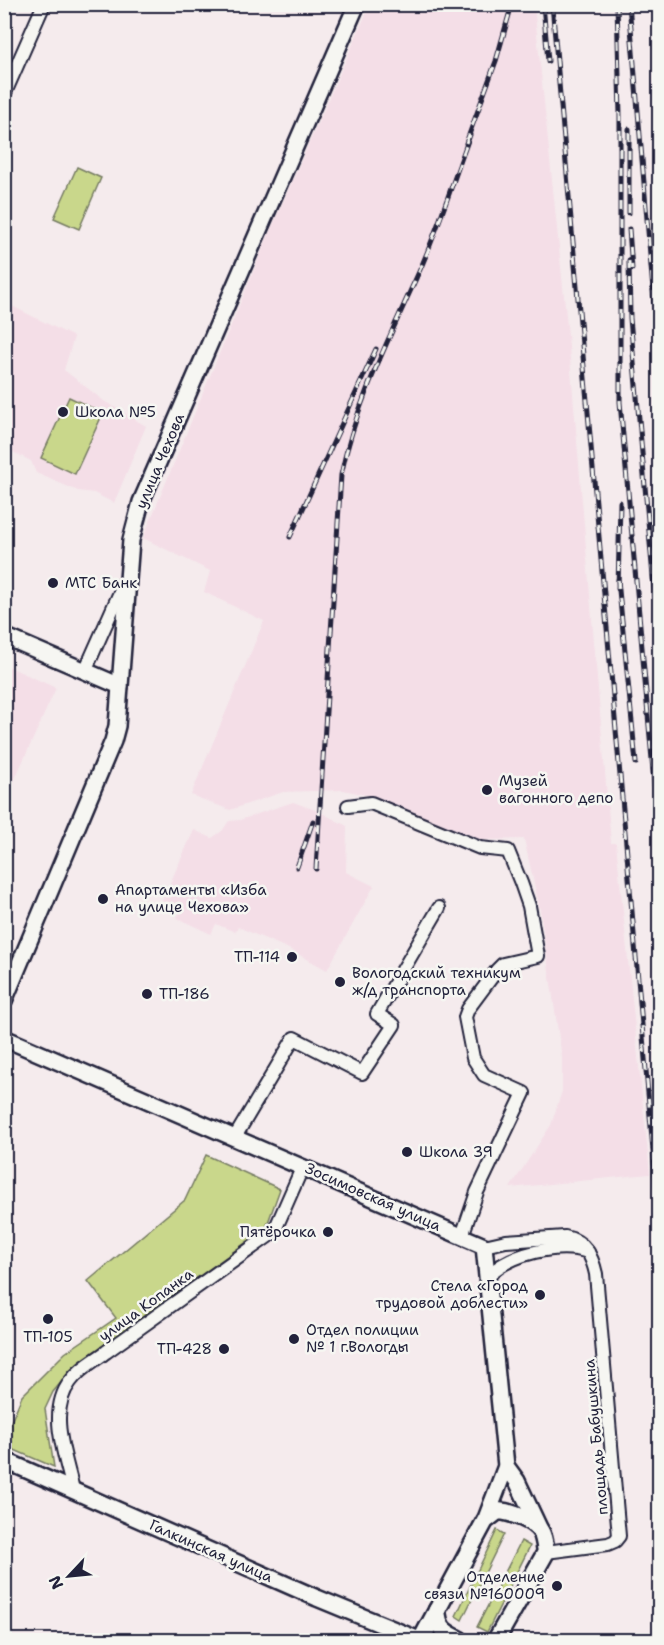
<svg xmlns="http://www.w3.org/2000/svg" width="664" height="1645" font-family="'Shantell Sans',sans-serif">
  <rect width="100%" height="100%" fill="#f5ebed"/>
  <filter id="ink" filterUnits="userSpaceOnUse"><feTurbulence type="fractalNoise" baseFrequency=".0167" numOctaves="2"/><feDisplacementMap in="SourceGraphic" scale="12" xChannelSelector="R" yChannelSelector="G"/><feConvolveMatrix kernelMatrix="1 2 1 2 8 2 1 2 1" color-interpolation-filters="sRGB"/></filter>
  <g filter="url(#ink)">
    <g fill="#f4dee7">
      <path d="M370 5H534L568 335 611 843H616L650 1174 510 1188 551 1125 562 1091V1058L540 910 524 839 481 840 372 796 343 790 283 792 230 810 191 795 264 621 204 592 210 571 143 538 267 238Z"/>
      <path d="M4 302 74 337 64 370 104 401 146 426 114 503 94 493 78 491 36 473 31 461 5 448Z"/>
      <path d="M5 665 56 688 5 801Z"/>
      <path d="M293 802 318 811 347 826 346 872 374 886 327 970 289 949 238 927 235 932 216 924 211 934 177 918 181 910 162 901 194 830 212 838 222 831 229 821 240 820Z"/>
    </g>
    <g fill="#c9d78b" stroke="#767c63" stroke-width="1.5">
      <path d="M77 167 101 178 79 229 54 218Z"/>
      <path d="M69 397 103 413 75 474 41 458Z"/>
      <path d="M206 1155 280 1189 266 1228 73 1368 53 1392 45 1409 54 1467 5 1446V1436L22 1396 65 1353 116 1318 88 1281 185 1200Z"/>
      <path d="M497 1530 504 1534 462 1620 456 1616Z"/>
      <path d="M521 1541 530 1546 487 1632 477 1627Z"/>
    </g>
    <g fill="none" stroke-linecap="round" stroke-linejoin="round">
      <defs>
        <g id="minor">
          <path d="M4 95 44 4"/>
          <path d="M85 671 125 581"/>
          <path d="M348 806 371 803 480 848 508 851 521 883 529 906 538 956 503 964 497 970 468 1009 465 1017 473 1058 484 1075 524 1093 477 1192 462 1236"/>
          <path d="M235 1137 294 1038 362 1073 394 1025 377 1014 439 908"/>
          <path d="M484 1246 506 1241 565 1237C585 1241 592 1256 596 1274L619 1536 615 1541 608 1544 546 1552 543 1559"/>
          <path d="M488 1276C509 1254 559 1242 588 1252"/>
          <path d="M73 1490C66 1457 47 1412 70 1382 79 1369 94 1361 106 1352L274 1232 303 1166"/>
        </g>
        <g id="tertiary">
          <path d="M4 636 120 686"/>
          <path d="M4 1001 113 741 117 726 131 540 141 502 357 4"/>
          <path d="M4 1038 484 1246 506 1466 485 1521"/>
          <path d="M4 1460 317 1598 419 1640"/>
          <path d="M506 1466 517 1481 541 1532"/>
        </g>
        <g id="secondary">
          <path d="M437 1610C439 1630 444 1631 460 1640"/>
          <path d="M421 1640 485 1521 498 1511C511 1512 534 1520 541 1532 544 1537 545 1546 546 1552L496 1640"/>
        </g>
      </defs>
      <use href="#minor" stroke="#22223b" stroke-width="16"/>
      <use href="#tertiary" stroke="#22223b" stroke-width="20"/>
      <use href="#secondary" stroke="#22223b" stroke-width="21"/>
      <use href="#minor" stroke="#f6f6f2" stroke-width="12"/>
      <use href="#tertiary" stroke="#f6f6f2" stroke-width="15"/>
      <use href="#secondary" stroke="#f6f6f2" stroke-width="16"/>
      <defs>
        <g id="rail">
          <path d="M543 4 548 61"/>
          <path d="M552 4 660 1229"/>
          <path d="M617 4 620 115V402L660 849"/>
          <path d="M629 4 660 374"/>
          <path d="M466 143 496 61 512 4"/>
          <path d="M629 213V129"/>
          <path d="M629 229 632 269"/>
          <path d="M629 261 630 318 655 599"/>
          <path d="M290 537 376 349"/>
          <path d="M618 580 636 763"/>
          <path d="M618 589 620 502"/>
          <path d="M297 867 313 821"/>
          <path d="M316 869 341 475C356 401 392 333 422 265 440 223 454 178 470 135"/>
        </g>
      </defs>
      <use href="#rail" stroke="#22223b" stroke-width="5"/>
      <use href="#rail" stroke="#f6f6f2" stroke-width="3" stroke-dasharray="9" stroke-linecap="butt"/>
    </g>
  </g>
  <g fill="#22223b" stroke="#f6f6f2" stroke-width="2">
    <circle cx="63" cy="412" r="6"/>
    <circle cx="53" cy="583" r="6"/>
    <circle cx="487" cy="790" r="6"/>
    <circle cx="103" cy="899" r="6"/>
    <circle cx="292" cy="957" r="6"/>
    <circle cx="340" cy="982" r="6"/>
    <circle cx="147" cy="994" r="6"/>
    <circle cx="407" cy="1152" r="6"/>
    <circle cx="328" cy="1232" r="6"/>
    <circle cx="540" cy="1295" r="6"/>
    <circle cx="48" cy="1319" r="6"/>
    <circle cx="294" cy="1339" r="6"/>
    <circle cx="224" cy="1349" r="6"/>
    <circle cx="557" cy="1586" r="6"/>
  </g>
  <g text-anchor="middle" stroke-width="5" stroke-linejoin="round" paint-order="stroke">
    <g font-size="15" fill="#22223b" stroke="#f6f6f2" text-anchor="start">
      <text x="75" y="417">Школа №5</text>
      <text x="65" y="588">МТС Банк</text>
      <text x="499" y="786">Музей<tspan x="499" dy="17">вагонного депо</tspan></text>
      <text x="115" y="895">Апартаменты «Изба<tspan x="115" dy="17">на улице Чехова»</tspan></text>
      <text x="280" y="962" text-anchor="end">ТП-114</text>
      <text x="352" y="978">Вологодский техникум<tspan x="352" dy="17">ж/д транспорта</tspan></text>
      <text x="159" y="999">ТП-186</text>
      <text x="419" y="1157">Школа 39</text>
      <text x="316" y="1237" text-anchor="end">Пятёрочка</text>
      <text x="528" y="1291" text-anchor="end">Стела «Город<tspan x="528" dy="17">трудовой доблести»</tspan></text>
      <text x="306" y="1335">Отдел полиции<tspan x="306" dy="17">№ 1 г.Вологды</tspan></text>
      <text x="48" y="1342" text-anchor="middle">ТП-105</text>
      <text x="212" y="1354" text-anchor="end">ТП-428</text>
      <text x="545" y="1582" text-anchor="end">Отделение<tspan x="545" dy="17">связи №160009</tspan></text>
    </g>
    <g font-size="15" fill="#22223b" stroke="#f6f6f2">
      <text transform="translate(160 461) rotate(-67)" y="5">улица Чехова</text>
      <text transform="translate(373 1197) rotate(24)" y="5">Зосимовская улица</text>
      <text transform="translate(146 1305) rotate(-36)" y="5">улица Копанка</text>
      <text transform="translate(596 1437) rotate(-95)" y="5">площадь Бабушкина</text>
      <text transform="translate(211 1551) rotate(24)" y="5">Галкинская улица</text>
    </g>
  </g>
  <rect width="664" height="1645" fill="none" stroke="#f6f6f2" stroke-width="24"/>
  <rect x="12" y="12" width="640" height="1621" fill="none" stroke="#22223b" stroke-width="2" filter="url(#ink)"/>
  <g transform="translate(69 1576) rotate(244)" stroke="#f6f6f2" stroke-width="4.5" paint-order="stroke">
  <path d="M0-4.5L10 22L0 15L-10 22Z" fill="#22223b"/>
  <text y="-9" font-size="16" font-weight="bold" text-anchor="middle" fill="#22223b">N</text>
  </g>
</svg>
